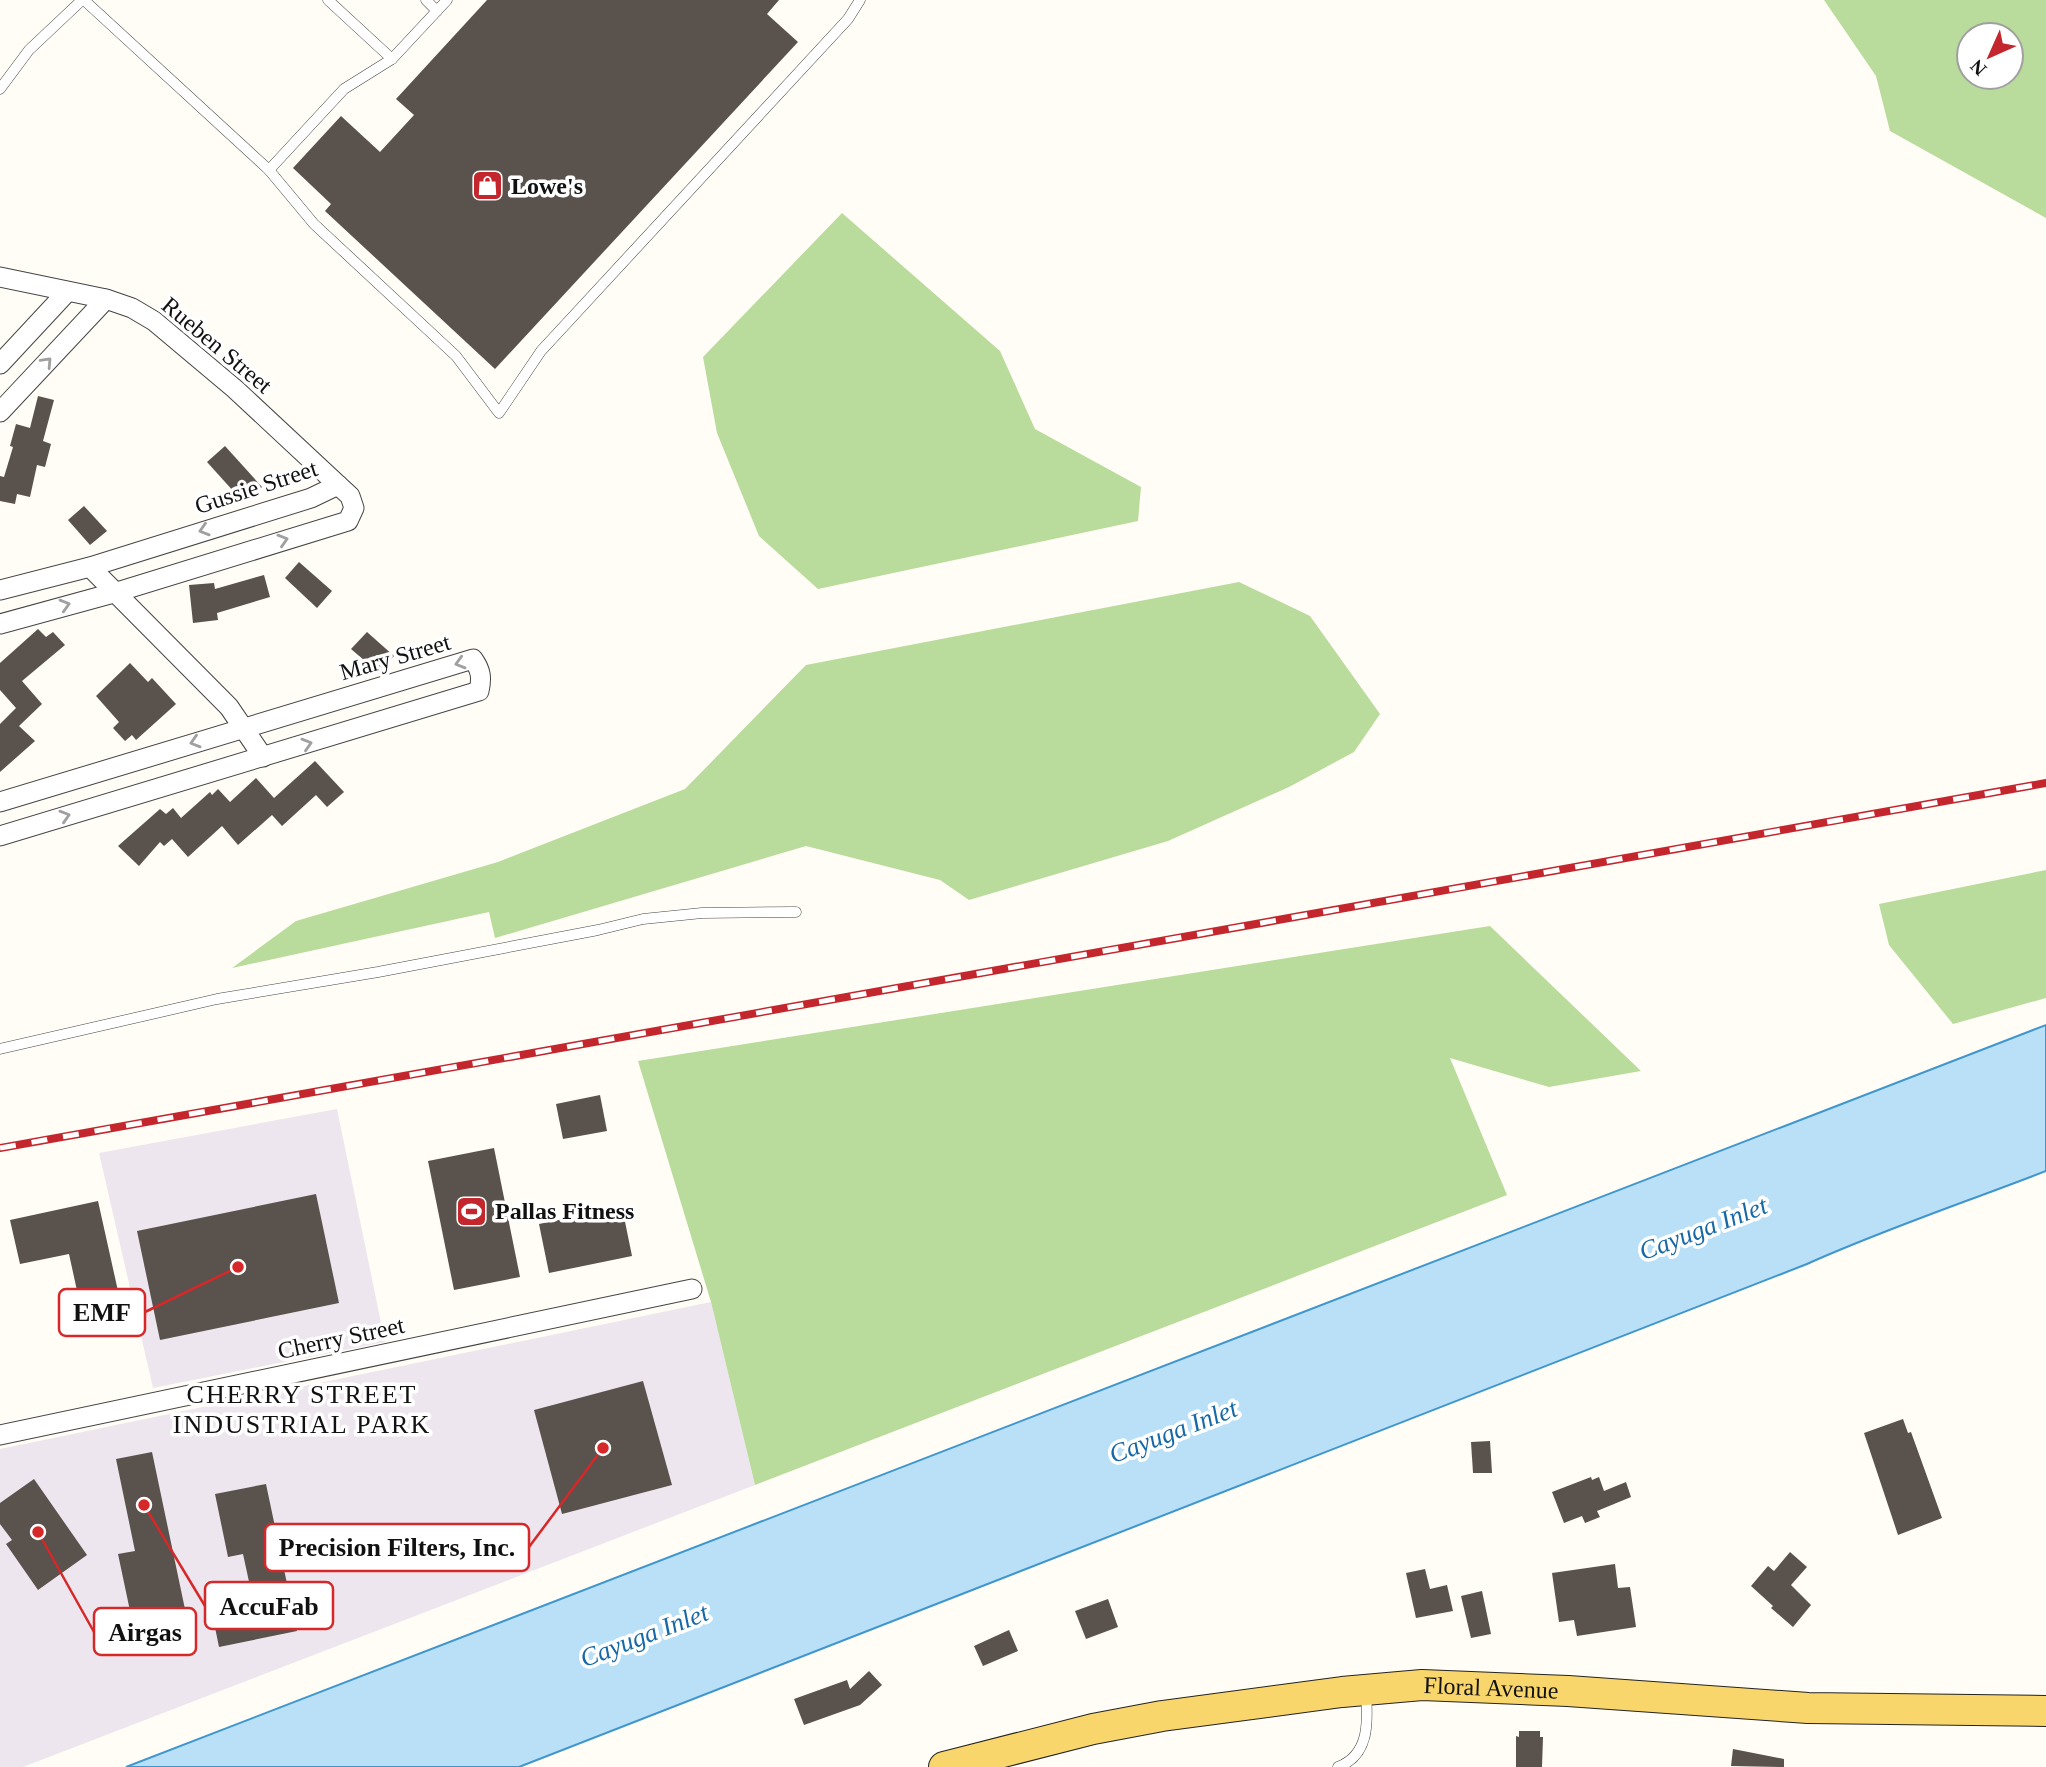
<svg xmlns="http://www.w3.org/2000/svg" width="2046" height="1767" font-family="Georgia,serif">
  <rect width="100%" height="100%" fill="#fffdf5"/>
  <g fill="#eee6ef">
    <path d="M337 1109 385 1342 153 1388 99 1153Z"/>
    <path d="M711 1302 755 1485 23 1767H0V1449Z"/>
  </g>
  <g fill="#b9dc9c" fill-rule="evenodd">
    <path d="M1824 0H2046V218L1890 131 1876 76ZM1969 35H2011V77H1969Z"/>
    <path d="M842 213 1000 351 1035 429 1141 487 1138 521 818 589 759 536 717 433 703 357Z"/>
    <path d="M1239 582 1310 616 1380 714 1354 752 1289 787 1168 841 969 900 940 880 806 846 495 938 489 912 232 968 296 921 498 862 685 789 806 665Z"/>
    <path d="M2046 870V998L1953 1024 1889 945 1879 904Z"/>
    <path d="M1490 926 1641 1071 1549 1087 1450 1058 1507 1195 755 1485 711 1302 638 1061Z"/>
  </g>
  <path fill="#b9e0f7" stroke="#3f96cf" stroke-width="2" d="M2046 1025V1171C1966 1202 1885 1229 1807 1264L519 1767H126Z"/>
  <g fill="#5a524d">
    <path d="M487 0H779L767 14 798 42 495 369 325 211 331 204 293 168 341 116 380 152 414 115 396 99Z"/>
    <path d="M38 396 54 400 43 441 51 444 45 467 37 465 30 497 17 494 15 504 0 501V476L4 477 13 447 10 446 16 424 30 428Z"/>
    <path d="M225 446 262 487 244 503 207 462Z"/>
    <path d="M84 506 107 531 90 545 68 520Z"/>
    <path d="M299 562 332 591 317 608 285 578Z"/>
    <path d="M264 575 270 597 217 613 218 620 193 623 189 585 214 583 215 589Z"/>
    <path d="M38 629 46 637 53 632 65 645 22 681 42 704 19 726 35 741 0 772V724L16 708 0 690V663Z"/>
    <path d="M367 632 394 656 379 673 351 649Z"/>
    <path d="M130 663 148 682 152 678 176 704 136 740 132 735 125 741 113 728 119 722 96 696Z"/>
    <path d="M315 761 344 792 327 807 316 795 282 826 272 815 238 845 222 826 188 857 172 839 164 846 160 842 139 866 118 846 160 809 166 814 173 808 181 818 210 792 212 795 218 789 230 802 256 778 274 798Z"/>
    <path d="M600 1095 607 1131 563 1139 556 1104Z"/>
    <path d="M494 1148 520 1277 454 1290 428 1161Z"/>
    <path d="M316 1194 339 1303 160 1340 137 1231Z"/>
    <path d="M98 1201 120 1300 81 1309 69 1254 20 1264 10 1220Z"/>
    <path d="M622 1207 632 1256 549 1273 539 1224Z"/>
    <path d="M643 1381 672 1485 562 1514 534 1410Z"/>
    <path d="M1903 1419 1908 1433 1911 1432 1942 1518 1898 1535 1864 1433Z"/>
    <path d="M1490 1441 1492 1473H1473L1471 1442Z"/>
    <path d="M152 1452 186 1614 133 1625 118 1554 135 1551 116 1459Z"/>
    <path d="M1591 1477 1592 1480 1599 1477 1604 1491 1626 1482 1631 1497 1597 1511 1600 1517 1585 1523 1582 1516 1564 1523 1552 1492Z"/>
    <path d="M34 1479 87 1555 38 1590 6 1544 12 1540 0 1524V1503Z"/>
    <path d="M266 1484 297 1631 219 1647 211 1608 253 1600 243 1554 228 1557 215 1494Z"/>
    <path d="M1790 1552 1807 1567 1791 1585 1811 1605 1793 1627 1771 1608 1773 1606 1751 1586 1768 1566 1774 1571Z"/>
    <path d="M1615 1564 1618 1588 1630 1587 1636 1627 1577 1636 1574 1620 1559 1622 1552 1573Z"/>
    <path d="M1425 1569 1430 1589 1447 1585 1453 1611 1416 1618 1406 1573Z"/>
    <path d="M1482 1591 1491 1634 1471 1638 1461 1596Z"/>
    <path d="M1108 1599 1118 1627 1086 1639 1075 1611Z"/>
    <path d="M1009 1630 1018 1651 983 1666 974 1646Z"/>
    <path d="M869 1671 882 1685 860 1705 804 1725 794 1699 847 1680 850 1689Z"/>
    <path d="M1519 1731H1540V1737H1543L1542 1767H1516V1736L1519 1737Z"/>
    <path d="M1733 1749 1784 1759V1767L1731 1766Z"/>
  </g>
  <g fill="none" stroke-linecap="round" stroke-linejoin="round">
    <defs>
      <g id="lane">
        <path d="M84 0 269 170 344 89 392 59 447 0"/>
        <path d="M328 0 392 59"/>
        <path d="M426 0 437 11"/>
        <path d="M0 89 29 50 82 0"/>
        <path d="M269 170 314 224 456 356 499 413 541 351 848 19 860 0"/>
        <path d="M0 1049 217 999 378 972 598 930 643 919 702 913 796 912"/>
        <path d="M1338 1767C1370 1755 1368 1721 1366 1692"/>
      </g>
      <g id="street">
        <path d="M0 277 106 299 132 308 154 321 235 389 338 485 350 496 354 508 348 521 117 592 0 624"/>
        <path d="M0 364 67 292"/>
        <path d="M0 412 106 299"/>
        <path d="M90 567 229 707 263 757"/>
        <path d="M0 590 90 567 311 498 338 485"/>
        <path d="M0 802 473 659C481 670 482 678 479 691L0 836"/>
        <path d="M0 1435 692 1289"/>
      </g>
      <g id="primary">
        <path id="s1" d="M944 1767 1093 1729 1162 1716 1342 1692 1422 1685 1568 1691 1808 1708 2046 1711"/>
      </g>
    </defs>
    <use href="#lane" stroke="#444" stroke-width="11"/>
    <use href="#street" stroke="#444" stroke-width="21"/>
    <use href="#primary" stroke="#222" stroke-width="32"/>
    <use href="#lane" stroke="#fff" stroke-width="10"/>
    <use href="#street" stroke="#fff" stroke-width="19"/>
    <use href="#primary" stroke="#f9d66b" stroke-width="30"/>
    <defs>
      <path id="rail" d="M0 1148 2046 783"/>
    </defs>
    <use href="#rail" stroke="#c4262e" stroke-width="8"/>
    <use href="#rail" stroke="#fff" stroke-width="5" stroke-dasharray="16" stroke-linecap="butt"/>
  </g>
  <defs><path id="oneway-chevron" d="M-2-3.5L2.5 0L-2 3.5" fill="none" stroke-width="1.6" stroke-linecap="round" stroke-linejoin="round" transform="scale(1.75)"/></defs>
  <g stroke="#a0a0a0">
    <use href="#oneway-chevron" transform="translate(47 362) rotate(-47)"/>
    <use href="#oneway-chevron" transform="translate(204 530) rotate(163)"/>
    <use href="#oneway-chevron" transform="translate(283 540) rotate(-17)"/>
    <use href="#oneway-chevron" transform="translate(65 605) rotate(-16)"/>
    <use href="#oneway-chevron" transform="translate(460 663) rotate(164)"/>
    <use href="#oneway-chevron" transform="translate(195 742) rotate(163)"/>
    <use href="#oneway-chevron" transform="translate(307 744) rotate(-17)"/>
    <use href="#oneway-chevron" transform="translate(65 816) rotate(-17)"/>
  </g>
  <defs>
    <symbol id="shop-square" viewBox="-11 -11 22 22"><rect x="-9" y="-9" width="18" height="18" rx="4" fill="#c4262e" stroke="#fff"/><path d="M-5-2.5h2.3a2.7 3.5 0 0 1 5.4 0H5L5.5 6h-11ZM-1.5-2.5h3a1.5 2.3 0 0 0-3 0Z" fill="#fff"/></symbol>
    <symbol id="stadium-square" viewBox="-11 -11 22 22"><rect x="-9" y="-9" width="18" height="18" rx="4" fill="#c4262e" stroke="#fff"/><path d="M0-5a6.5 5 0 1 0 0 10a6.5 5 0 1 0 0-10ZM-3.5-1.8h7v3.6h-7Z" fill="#fff"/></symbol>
  </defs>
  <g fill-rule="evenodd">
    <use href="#shop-square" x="470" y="168" width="35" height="35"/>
    <use href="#stadium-square" x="454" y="1194" width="35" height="35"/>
  </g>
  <g text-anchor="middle" stroke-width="7" stroke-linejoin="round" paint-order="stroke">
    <g font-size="24" font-weight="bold" fill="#111" stroke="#fff" text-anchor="start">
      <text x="511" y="194">Lowe's</text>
      <text x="495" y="1219">Pallas Fitness</text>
    </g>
    <g font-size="24" fill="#111" stroke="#fff">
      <text transform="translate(217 345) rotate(40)" y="8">Rueben Street</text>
      <text transform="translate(256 487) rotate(-18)" y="8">Gussie Street</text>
      <text transform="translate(395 657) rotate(-16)" y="8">Mary Street</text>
      <text transform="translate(341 1338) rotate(-12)" y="8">Cherry Street</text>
      <text dy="8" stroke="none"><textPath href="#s1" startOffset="555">Floral Avenue</textPath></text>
    </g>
    <g font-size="26" font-style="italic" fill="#1768a6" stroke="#fff">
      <text transform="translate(1703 1228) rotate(-21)" y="9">Cayuga Inlet</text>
      <text transform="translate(1173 1431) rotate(-21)" y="9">Cayuga Inlet</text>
      <text transform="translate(644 1635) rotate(-21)" y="9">Cayuga Inlet</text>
    </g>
    <g font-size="26" letter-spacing="2" fill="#111" stroke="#fff">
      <text x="302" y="1403">CHERRY STREET<tspan x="302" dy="30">INDUSTRIAL PARK</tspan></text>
    </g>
  </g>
  <path fill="none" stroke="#d62828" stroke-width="2.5" d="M238 1267L145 1312M603 1448L529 1547M144 1505L205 1606M38 1532L94 1632"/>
  <g fill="#d62828" stroke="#fff" stroke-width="2.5">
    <circle cx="238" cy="1267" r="7"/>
    <circle cx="603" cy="1448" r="7"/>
    <circle cx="144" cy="1505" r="7"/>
    <circle cx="38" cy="1532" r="7"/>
  </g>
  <g fill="#fff" stroke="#d62828" stroke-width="2.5">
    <rect x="59" y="1289" width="86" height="47" rx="7"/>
    <rect x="265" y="1524" width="264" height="47" rx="7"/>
    <rect x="205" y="1582" width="128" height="47" rx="7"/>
    <rect x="94" y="1608" width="102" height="47" rx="7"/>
  </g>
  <g font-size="26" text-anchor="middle" font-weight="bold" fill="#111">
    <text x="102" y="1321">EMF</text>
    <text x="397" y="1556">Precision Filters, Inc.</text>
    <text x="269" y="1615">AccuFab</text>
    <text x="145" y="1641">Airgas</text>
  </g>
  <g transform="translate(1990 56) rotate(225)"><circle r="33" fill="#ffffff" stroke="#a0a0a0" stroke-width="2"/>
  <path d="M0-5L12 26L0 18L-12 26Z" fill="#c4262e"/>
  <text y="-10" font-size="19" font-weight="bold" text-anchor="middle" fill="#111111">N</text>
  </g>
</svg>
